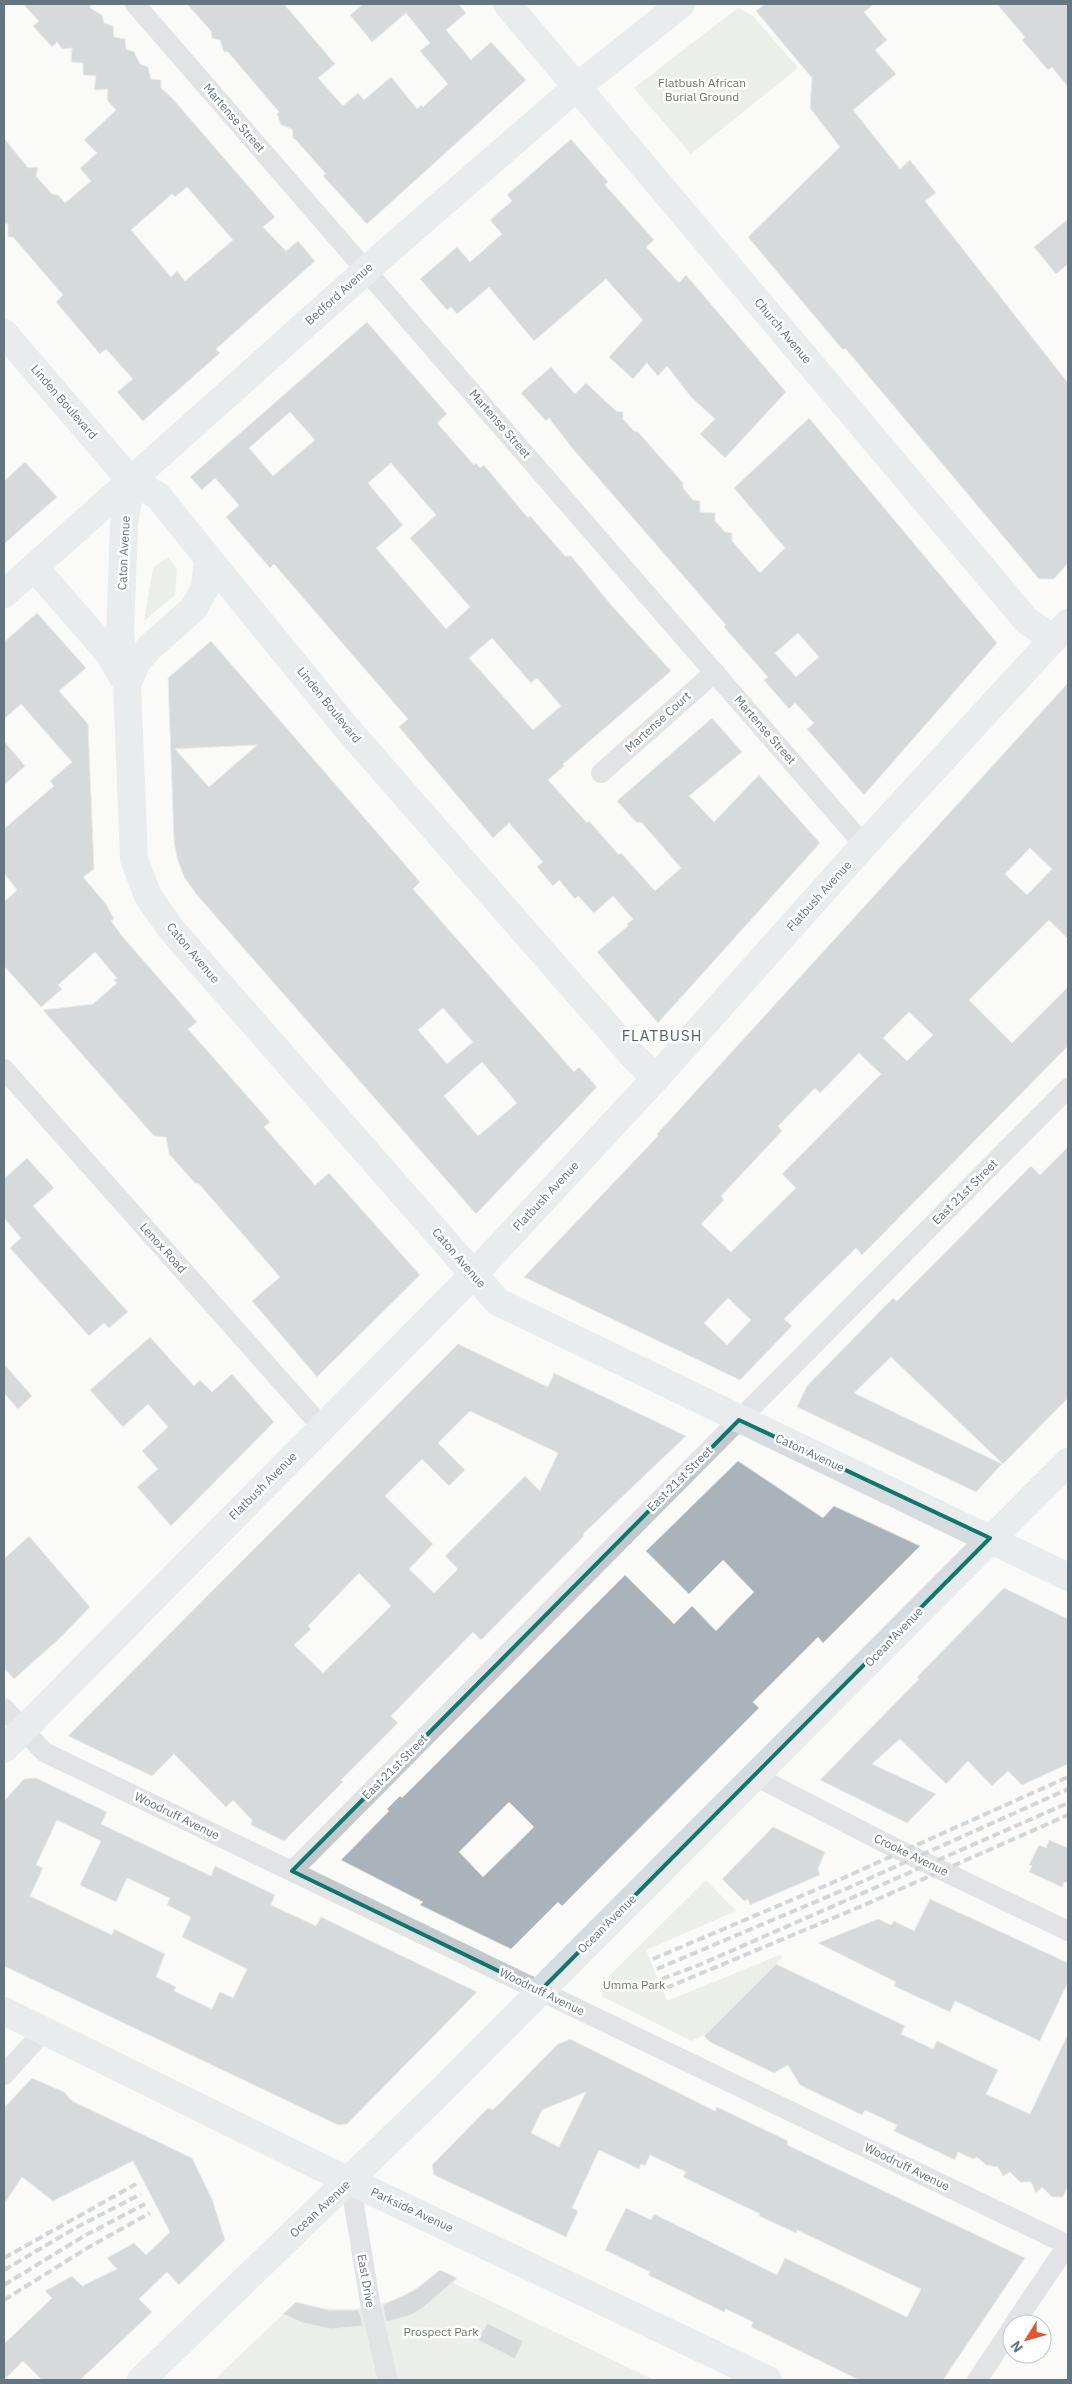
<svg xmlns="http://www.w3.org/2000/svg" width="1072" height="2384" font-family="'IBM Plex Sans',sans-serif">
  <rect width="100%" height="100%" fill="#fafaf8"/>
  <g fill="#dadfd7">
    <path d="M738 8 752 15 798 68 691 154 634 88Z"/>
    <path d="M168 557 177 569 175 595 144 621 153 568Z"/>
    <path d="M706 1880 736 1911 646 1950 667 2001 780 1955 782 1958 706 2034 691 2041 603 1997 600 1985Z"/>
    <path d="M440 2270 456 2278 453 2283 654 2380H214L296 2302C349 2318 398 2308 440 2270Z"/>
  </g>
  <g fill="#aab3b9" stroke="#dcdcda" fill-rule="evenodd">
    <path d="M23 4H90V8L102 15 104 23 113 26 114 37 125 39 126 49 134 52 140 64 148 67 151 79 161 80V88L172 98 275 217 263 227 286 251 298 241 315 261 216 349 220 353 143 421 117 392 133 379 106 349 100 354 56 302 63 295 13 237H8V224H4V138L28 168 38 167 36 176 52 194 58 195 65 203 91 181 80 168 97 153 84 140 116 110 107 100 108 89 94 90 96 76 83 75V63L71 62 72 48 62 49 57 42 52 47 33 26 39 21ZM187 187 233 240 185 281 177 271 171 277 131 230 172 194 175 197Z"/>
    <path d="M187 4H284L335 64 318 78 343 106 358 93 364 100 391 77 417 109 421 105 423 107 448 84 420 51 430 43 406 13 372 42 350 15 363 4H458L466 13 446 30 471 60 491 42 526 80 367 224 323 176 326 174 296 140 293 138 292 129 281 125 277 114 279 112 228 52H224L220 40 212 38 211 31Z"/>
    <path d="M765 4H874L864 12 887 40 875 50 896 74 853 110 900 169 910 160 936 193 925 201 1068 383V563L1054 579H1039L845 348 843 350 748 237 840 147 810 108 812 78 756 11Z"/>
    <path d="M997 4H1068V87L1052 67 1048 70 1022 40 1025 37Z"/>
    <path d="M571 139 608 182 605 185 654 240 646 247 679 283 686 275 786 392 725 458 700 434 715 419 691 397 667 366 658 376 647 363 633 379 609 357 643 320 606 279 534 341 489 287 457 314 451 307 447 310 420 279 457 247 470 262 502 234 490 220 512 201 507 195Z"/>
    <path d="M1068 219V264L1056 274 1034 247Z"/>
    <path d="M367 322 447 414 437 423 474 465 476 463 480 468 484 465 528 518 530 516 565 556H571L612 606 671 671 563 764 564 766 548 780 587 823 589 821 619 855 621 853 655 891 681 868 642 823 636 822 617 801 712 718 742 752 689 796 714 822 759 775 820 843 658 1023 597 952 628 926 627 924 633 919 613 896 594 913 578 896 575 899 559 880 553 886 537 867 543 862 509 823 493 838 399 727 408 719 274 564 270 568 226 517 239 505 215 478 202 490 190 477ZM290 412 315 440 273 476 249 448ZM391 463 436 515 410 538 470 607 446 629 376 548 403 525 368 483ZM492 638 531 683 537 678 561 706 533 730 469 658Z"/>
    <path d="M551 367 575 394 586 383 616 411 623 412V419L634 431 638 432 683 483V488L693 500 700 501V512L715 513V521L725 532 732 533V541L760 573 785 548 734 488 809 418 997 643 864 795 807 729 814 723 795 703 789 709 764 680 768 677 724 627 726 625 573 449 549 418 546 421 521 393ZM798 633 819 657 796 677 775 653Z"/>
    <path d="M25 462 57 497 4 544V481Z"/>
    <path d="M37 613 86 668 59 691 88 724 94 869 83 877 106 904 114 919 111 921 122 936 197 1022 188 1029 270 1122 264 1127 315 1185 329 1173 420 1275 317 1377 252 1301 280 1277 199 1184 195 1183 169 1154 166 1137 154 1136 43 1010 93 1004 117 983 114 980 117 978 95 952 58 985 62 989 41 1007 4 966V902L17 890 4 873V829L54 786 50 781 72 762 21 704 4 719V642Z"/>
    <path d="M211 641 420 882 413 889 449 930 574 1072 579 1067 597 1087 476 1214 197 895 184 877 177 858 174 841 168 678ZM257 745 209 787 175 749ZM443 1008 473 1042 447 1064 418 1030ZM482 1062 517 1103 478 1136 444 1096Z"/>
    <path d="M1068 683V939L1049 920 969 1000 1012 1043 1068 987V1046L862 1255 856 1248 784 1319 792 1326 740 1380 524 1277 658 1136 657 1134ZM1030 848 1052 869 1027 895 1005 874ZM909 1012 933 1035 907 1061 883 1038ZM859 1053 881 1074 782 1174 796 1188 731 1252 701 1224 724 1200 721 1196 782 1131 778 1126 815 1088 820 1093ZM728 1298 751 1320 727 1345 704 1323Z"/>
    <path d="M4 741 25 766 4 785Z"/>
    <path d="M1068 1147V1398L1003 1464 891 1357 854 1393 1002 1464 976 1492 797 1407 807 1386 893 1298 897 1301 1031 1166 1040 1175Z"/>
    <path d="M27 1158 54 1188 33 1206 128 1312 109 1328 104 1323 89 1336 10 1248 21 1238 4 1218V1179Z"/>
    <path d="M150 1337 194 1386 200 1380 212 1392 232 1374 274 1422 171 1526 137 1487 158 1469 142 1451 168 1427 148 1404 123 1427 90 1390Z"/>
    <path d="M458 1344 548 1387 554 1373 686 1436 583 1534 584 1536 481 1640 473 1632 391 1716 398 1723 341 1780 343 1782 284 1841 251 1825 252 1820 233 1800 226 1807 174 1754 152 1776 68 1736ZM470 1411 558 1453 540 1491 525 1476 445 1556 458 1569 434 1593 409 1569 433 1544 385 1496 422 1459 449 1486 465 1470 438 1443ZM359 1573 391 1606 323 1673 294 1645 311 1629 308 1626Z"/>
    <path d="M4 1364 32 1396 18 1409 4 1393Z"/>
    <path d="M738 1461 823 1518 834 1506 920 1546 823 1643 818 1637 753 1702 759 1708 562 1906 558 1902 511 1949 420 1905 423 1902 341 1860 389 1811 387 1809 400 1796 402 1798 625 1575 674 1624 692 1606 716 1631 742 1604 754 1592 723 1560 689 1594 646 1551ZM509 1802 534 1827 483 1877 459 1852Z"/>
    <path d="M29 1536 90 1607 59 1639 14 1679 4 1668V1559Z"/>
    <path d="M1004 1588 1068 1619V1764L1022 1785 1008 1771 992 1786 968 1761 946 1784 900 1739 872 1764 936 1794 907 1823 820 1780 919 1679 917 1677Z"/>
    <path d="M36 1778 107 1812 101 1824 211 1876 215 1866 275 1895 271 1905 316 1926 321 1917 477 1992 347 2124 338 2125 4 1966V1801L24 1779ZM57 1820 101 1841 80 1885 116 1902 127 1878 170 1898 167 1905 191 1917 182 1937 247 1969 233 1998 220 1992 212 2009 174 1991 176 1987 156 1977 165 1954 114 1929 112 1935 30 1896 43 1868 36 1865Z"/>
    <path d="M773 1827 825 1852 818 1869 820 1875 750 1905 748 1899 744 1901 722 1879Z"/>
    <path d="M1049 1840 1068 1848V1883L1064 1882 1062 1887 1029 1872 1032 1866 1029 1865 1039 1845 1046 1848Z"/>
    <path d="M930 1899 1068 1963V1982L1040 2041 955 2001 950 2012 894 1986 896 1982 818 1943 878 1919 891 1925 894 1921 914 1931Z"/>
    <path d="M776 1964 905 2026 901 2034 933 2049 937 2041 998 2070 986 2094 1030 2114 1068 2034V2186L1063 2197H1052L1042 2187 1036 2193 1031 2182H1020L1010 2172 1003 2176 998 2167 986 2165 977 2157 973 2159 958 2152 955 2160 894 2131 897 2125 865 2110 862 2115 800 2085 788 2065 774 2073 710 2042 704 2036Z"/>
    <path d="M570 2039 715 2111 717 2107 788 2141 787 2145 1025 2258 943 2380H859L751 2327 753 2322 726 2309 724 2312 648 2275 650 2272 605 2250 626 2208 651 2220 654 2214 777 2275 785 2258 907 2317 921 2289 797 2230 796 2233 759 2216 760 2214 683 2177 686 2172 650 2155 645 2166 641 2164 639 2169 599 2150 572 2208 578 2211 566 2237 434 2175 432 2165 488 2108 493 2110 558 2044ZM586 2092 559 2147 531 2133 542 2110Z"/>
    <path d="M32 2078 64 2092 72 2101 192 2158 212 2199 225 2240 179 2285 167 2272 139 2299 152 2312 80 2380H42L23 2361 4 2380V2344L52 2298 45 2291 72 2276 82 2286 117 2269 107 2258 134 2243 146 2255 170 2232 133 2161 53 2201 22 2177 4 2204V2108Z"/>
    <path d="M440 2270 457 2278 424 2307 411 2315 386 2322 383 2305 415 2290Z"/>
    <path d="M296 2302 328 2310H359L363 2326 331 2329 303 2323 283 2314Z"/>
    <path d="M487 2323 523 2341 515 2359 478 2340Z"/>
  </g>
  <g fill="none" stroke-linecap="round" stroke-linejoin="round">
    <g stroke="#c3c8cc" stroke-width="20">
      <path d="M135 4 864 845"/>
      <path d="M601 773 715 672"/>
      <path d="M4 1069 322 1427"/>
      <path d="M4 1708 44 1752 1068 2245"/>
      <path d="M755 1776 891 1846 1068 1931"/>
      <path d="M292 1871 1068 1088"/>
      <path d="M4 2075 43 2032"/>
      <path d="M350 2181 371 2308 388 2380"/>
      <path d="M1014 2324 1068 2244"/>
      <path d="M977 2380 1012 2328"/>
    </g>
    <g stroke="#d6dbdf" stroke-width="28">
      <path d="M507 4 1027 621 1054 639"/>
      <path d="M208 558 345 726 634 1057 656 1078"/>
      <path d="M4 594 382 256 577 87 681 4"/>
      <path d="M4 2011 316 2165 768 2380"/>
      <path d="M141 2380 440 2092 1068 1462"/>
    </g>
    <path stroke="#d6dbdf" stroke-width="28" d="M4 1749 474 1274 656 1078 864 845 1068 623"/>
    <g stroke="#d6dbdf" stroke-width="28">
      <path d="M4 333 131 481 158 496 208 558 205 588 194 608 149 648 137 662 127 684"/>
      <path d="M131 481 124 524 120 634 127 684 134 859 148 896 171 929 498 1302 1068 1577"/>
      <path d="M34 567 108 652 122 676"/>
    </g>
    <g stroke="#a2aab0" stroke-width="4" stroke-dasharray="8 4" stroke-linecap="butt">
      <path d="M653 1959 841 1879 1068 1777"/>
      <path d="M657 1969 848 1888 1068 1789"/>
      <path d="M662 1979 699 1965 1068 1803"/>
      <path d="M666 1988 862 1906 1068 1815"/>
      <path d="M4 2258 136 2184"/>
      <path d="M4 2270 79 2226 141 2194"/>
      <path d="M4 2285 84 2236 145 2204"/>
      <path d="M4 2300 89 2247 150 2213"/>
    </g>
  </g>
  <path d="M0 0H1072V2384H0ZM739 1420 990 1538 540 1991 292 1871Z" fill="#fafaf8" fill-opacity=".55" fill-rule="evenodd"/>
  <path fill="none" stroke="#0f766e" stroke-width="4" stroke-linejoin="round" d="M739 1420 990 1538 540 1991 292 1871Z"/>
  <g text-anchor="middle" stroke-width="5" stroke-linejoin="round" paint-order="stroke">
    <g font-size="12" fill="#687a64" stroke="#fff">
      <text x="702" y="87">Flatbush African<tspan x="702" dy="14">Burial Ground</tspan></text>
      <text x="634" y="1989">Umma Park</text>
      <text x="441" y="2336">Prospect Park</text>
    </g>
    <g font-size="12" fill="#657683" stroke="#fff">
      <text transform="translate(234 118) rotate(49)" y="4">Martense Street</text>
      <text transform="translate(339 294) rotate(-42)" y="4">Bedford Avenue</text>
      <text transform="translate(783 331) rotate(50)" y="4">Church Avenue</text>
      <text transform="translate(64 402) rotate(49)" y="4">Linden Boulevard</text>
      <text transform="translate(500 424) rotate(49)" y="4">Martense Street</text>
      <text transform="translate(124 553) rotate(-87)" y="4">Caton Avenue</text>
      <text transform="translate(329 705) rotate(51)" y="4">Linden Boulevard</text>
      <text transform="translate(658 722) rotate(-42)" y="4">Martense Court</text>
      <text transform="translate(765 730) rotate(49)" y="4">Martense Street</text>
      <text transform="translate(819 896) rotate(-48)" y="4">Flatbush Avenue</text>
      <text transform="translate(193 953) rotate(50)" y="4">Caton Avenue</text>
      <text transform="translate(965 1192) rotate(-45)" y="4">East 21st Street</text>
      <text transform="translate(546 1196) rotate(-47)" y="4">Flatbush Avenue</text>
      <text transform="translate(163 1248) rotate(48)" y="4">Lenox Road</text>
      <text transform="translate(459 1258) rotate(49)" y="4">Caton Avenue</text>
      <text transform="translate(810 1453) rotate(25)" y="4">Caton Avenue</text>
      <text transform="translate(680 1479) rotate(-45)" y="4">East 21st Street</text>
      <text transform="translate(263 1486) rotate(-45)" y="4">Flatbush Avenue</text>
      <text transform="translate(894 1637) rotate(-46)" y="4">Ocean Avenue</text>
      <text transform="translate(395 1767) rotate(-45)" y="4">East 21st Street</text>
      <text transform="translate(177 1816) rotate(26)" y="4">Woodruff Avenue</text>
      <text transform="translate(911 1855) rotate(26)" y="4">Crooke Avenue</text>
      <text transform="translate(607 1924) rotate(-45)" y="4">Ocean Avenue</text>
      <text transform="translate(542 1992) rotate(26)" y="4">Woodruff Avenue</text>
      <text transform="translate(907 2167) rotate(26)" y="4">Woodruff Avenue</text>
      <text transform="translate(320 2209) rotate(-43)" y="4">Ocean Avenue</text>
      <text transform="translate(412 2210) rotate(25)" y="4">Parkside Avenue</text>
      <text transform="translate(366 2281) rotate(80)" y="4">East Drive</text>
    </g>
    <g font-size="15" letter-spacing="1" fill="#57646e" stroke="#fff">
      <text x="662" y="1041">FLATBUSH</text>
    </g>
  </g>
  <rect width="1072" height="2384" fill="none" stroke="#657683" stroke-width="10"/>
  <g transform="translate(1027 2339) rotate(233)"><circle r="24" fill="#ffffff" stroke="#c1c8cd"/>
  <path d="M0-4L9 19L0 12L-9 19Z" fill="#e4572e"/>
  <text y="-8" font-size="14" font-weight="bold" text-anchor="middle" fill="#657683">N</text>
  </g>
</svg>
